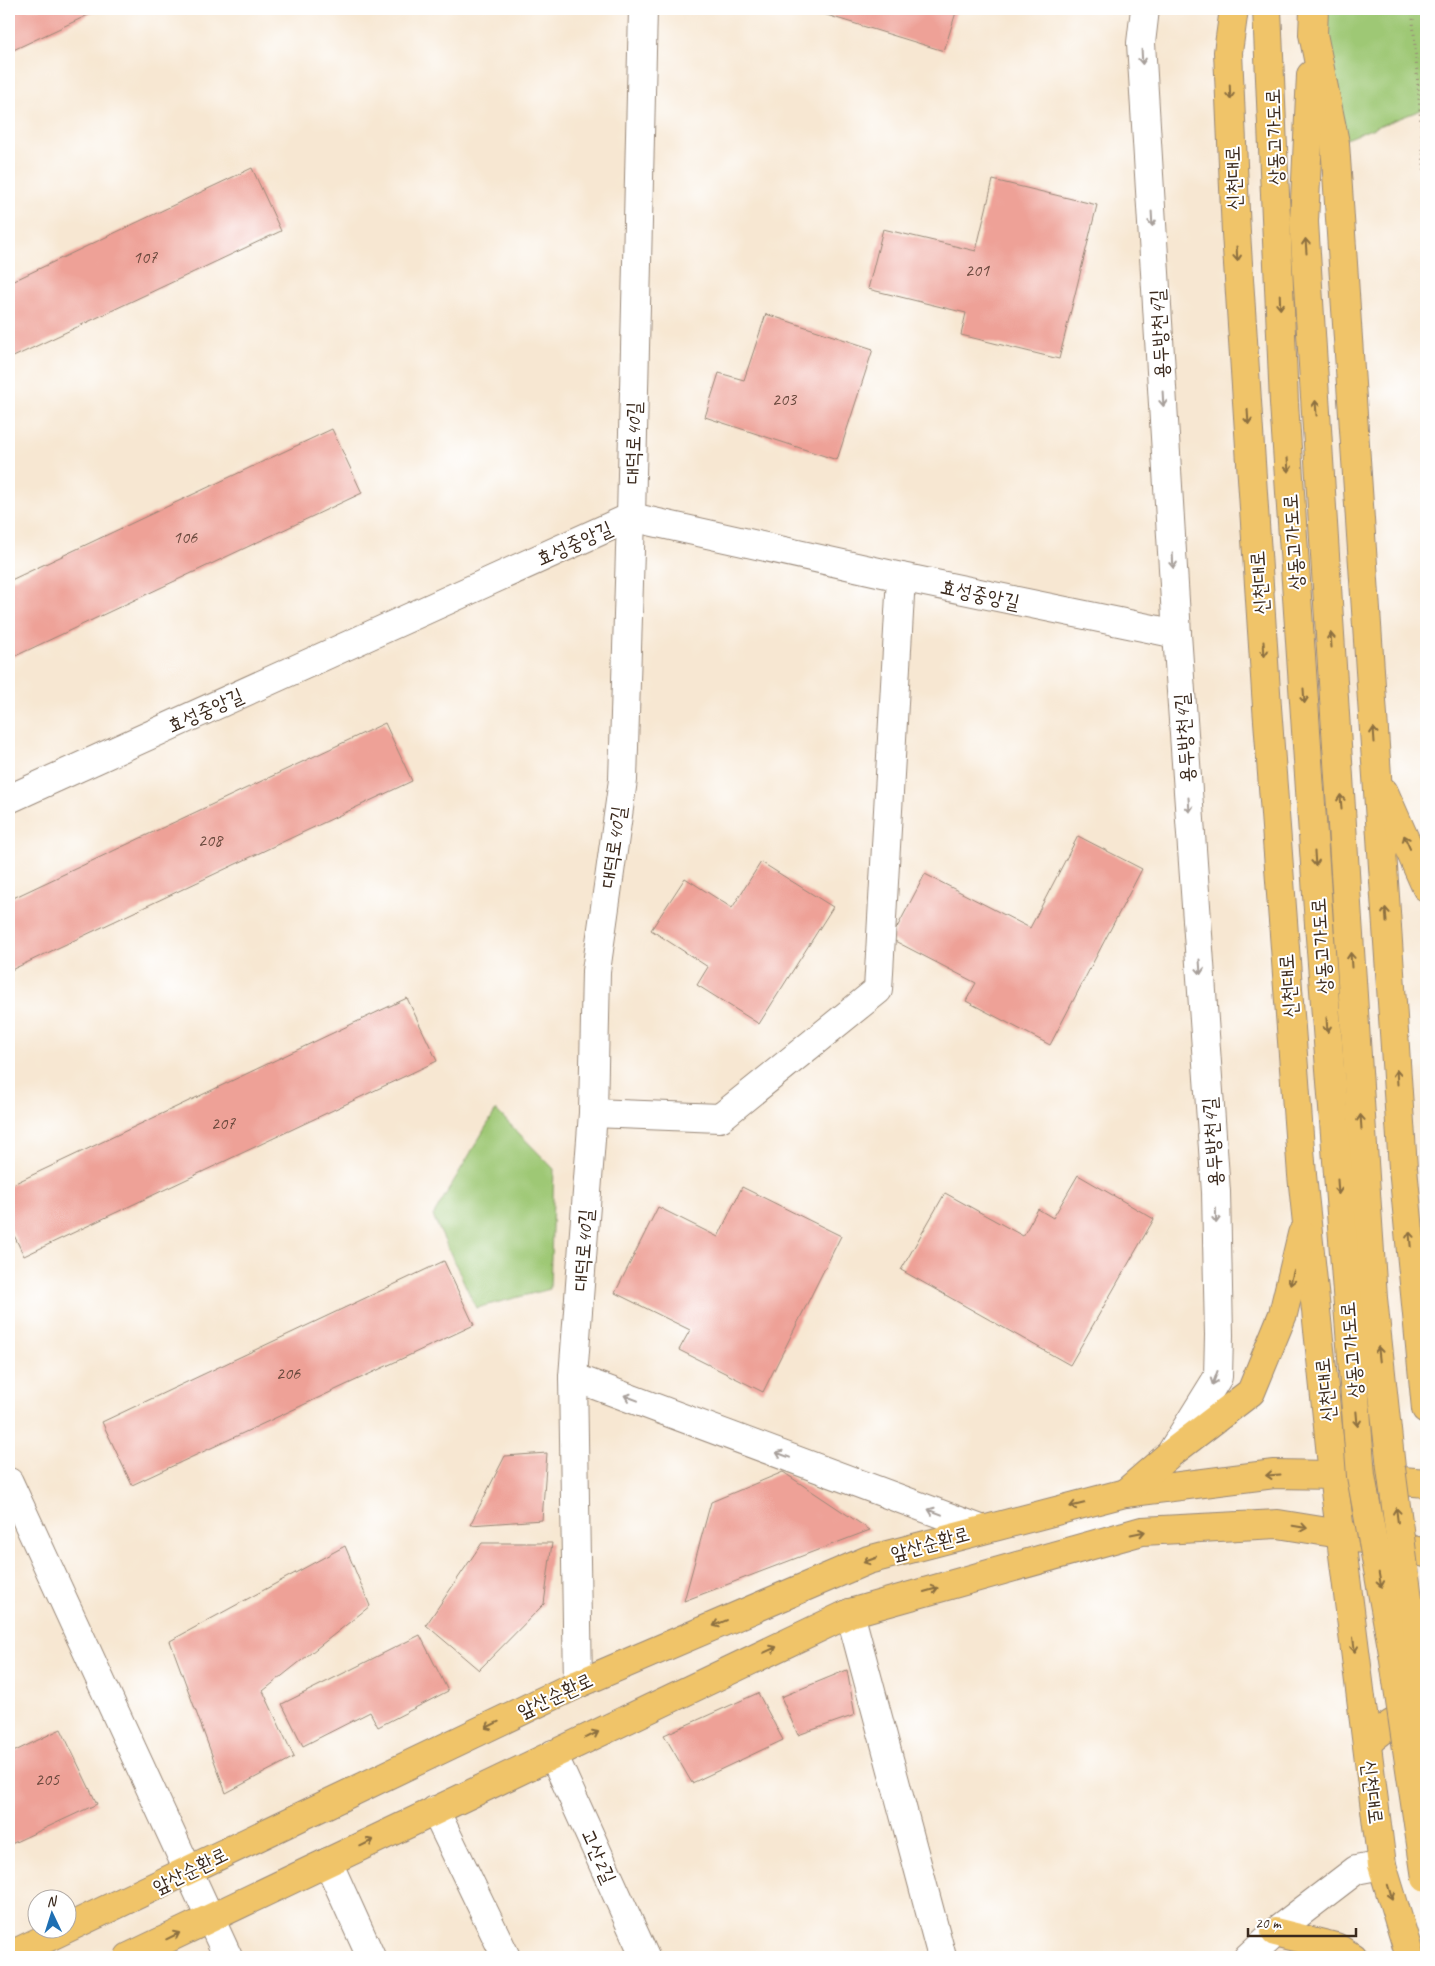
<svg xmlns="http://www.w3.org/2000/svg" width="1435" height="1966" font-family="Caveat,'Poor Story',sans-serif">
  <rect width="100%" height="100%" fill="#fff"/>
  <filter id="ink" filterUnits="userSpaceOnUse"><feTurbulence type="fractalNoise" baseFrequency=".02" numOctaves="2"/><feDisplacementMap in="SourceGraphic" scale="10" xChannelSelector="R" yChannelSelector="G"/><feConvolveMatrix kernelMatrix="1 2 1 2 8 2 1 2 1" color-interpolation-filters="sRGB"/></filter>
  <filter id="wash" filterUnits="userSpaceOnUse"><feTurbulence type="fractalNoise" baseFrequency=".0096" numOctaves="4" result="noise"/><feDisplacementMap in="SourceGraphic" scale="20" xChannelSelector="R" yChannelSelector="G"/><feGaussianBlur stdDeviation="1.12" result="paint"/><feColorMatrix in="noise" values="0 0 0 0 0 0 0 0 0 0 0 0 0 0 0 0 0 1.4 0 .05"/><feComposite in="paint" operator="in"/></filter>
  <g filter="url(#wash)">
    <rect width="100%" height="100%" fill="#f7e7d2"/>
    <g fill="#9ec874" stroke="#6c7949">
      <path d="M1316 9H1426V108L1335 143Z"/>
      <path d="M496 1110 554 1169 550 1289 476 1308 433 1216Z"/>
    </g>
    <g id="blocks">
      <g fill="#eea197">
        <path d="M9 9H101L9 52Z"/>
        <path d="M807 9H957L944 51Z"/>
        <path d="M252 168 281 231 9 359V283Z"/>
        <path d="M993 180 1097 205 1059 359 961 335 966 313 868 289 883 229 976 251Z"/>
        <path d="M766 314 873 349 837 460 705 417 719 373 744 380Z"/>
        <path d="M332 429 362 493 9 659V581Z"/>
        <path d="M385 723 412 781 9 971V900Z"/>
        <path d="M1078 836 1142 869 1050 1045 966 1001 976 983 891 939 925 874 1030 928Z"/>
        <path d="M761 862 833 907 759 1024 697 985 708 967 651 930 685 878 732 908Z"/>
        <path d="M407 998 437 1061 24 1256 9 1225V1186Z"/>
        <path d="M1078 1175 1154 1219 1070 1365 901 1270 945 1193 1023 1236 1038 1209 1053 1218Z"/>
        <path d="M742 1187 841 1236 763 1392 679 1350 690 1330 615 1293 658 1207 718 1237Z"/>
        <path d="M444 1261 474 1325 132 1485 102 1422Z"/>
        <path d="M547 1453 542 1520 470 1525 505 1456Z"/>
        <path d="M783 1472 870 1530 684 1601 711 1502Z"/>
        <path d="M482 1543H552L544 1604 479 1670 426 1625Z"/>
        <path d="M345 1546 370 1606 263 1691 294 1757 226 1793 170 1641Z"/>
        <path d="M420 1635 448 1691 378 1727 370 1712 303 1746 282 1704Z"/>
        <path d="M847 1670 855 1715 798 1735 781 1697Z"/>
        <path d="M758 1693 783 1740 692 1783 664 1735Z"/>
        <path d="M61 1729 97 1804 9 1845V1754Z"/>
      </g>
    </g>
  </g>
  <g filter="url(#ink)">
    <use href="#blocks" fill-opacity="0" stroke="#998878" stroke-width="1"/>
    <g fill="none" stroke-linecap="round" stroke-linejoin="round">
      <defs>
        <g id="minor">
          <path d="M1145 9 1141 43 1177 634 1216 1192 1219 1335 1218 1377 1172 1451"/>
          <path d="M9 799 631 517 901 577 1177 634"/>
          <path d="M593 1113 720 1118 878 990 901 577"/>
          <path d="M573 1377 981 1529"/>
          <path d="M9 1482 228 1957"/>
          <path d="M850 1613 942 1957"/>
          <path d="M578 1684 573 1377 593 1113 596 971 623 780 631 517 643 9"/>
          <path d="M553 1754 645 1957"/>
          <path d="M435 1810 506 1957"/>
          <path d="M328 1862 371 1957"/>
          <path d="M1248 1957 1275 1932 1356 1870 1382 1865"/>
        </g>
        <g id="major">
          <path d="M9 1956 578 1684 868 1560 1125 1493 1274 1474 1333 1475 1426 1483"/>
          <path d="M129 1957 850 1613 1142 1531 1278 1524 1340 1534 1426 1553"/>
        </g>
        <g id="highway">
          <path d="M1234 9 1228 52 1236 233 1267 707 1302 1175 1333 1475 1382 1865 1410 1957"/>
          <path d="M1267 9 1284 403 1319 924"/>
          <path d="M1314 9 1313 34 1335 143 1403 1168 1426 1409"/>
          <path d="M1311 75 1304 222 1348 920"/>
          <path d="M1384 792 1426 887"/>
          <path d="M1125 1493 1170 1454 1251 1392 1283 1314 1302 1234"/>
          <path d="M1367 1743C1387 1726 1397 1716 1425 1714"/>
          <path d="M1275 1932 1336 1947 1352 1957"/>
        </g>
      </defs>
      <use href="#minor" stroke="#998878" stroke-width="30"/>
      <use href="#major" stroke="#998878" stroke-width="30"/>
      <use href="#highway" stroke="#998878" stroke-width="30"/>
      <path stroke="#998878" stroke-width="3" stroke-dasharray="1 4" stroke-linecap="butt" d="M1414 9 1413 20 1426 190"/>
      <use href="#minor" stroke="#fff" stroke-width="28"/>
      <use href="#major" stroke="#f0c469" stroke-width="28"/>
      <use href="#highway" stroke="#f0c469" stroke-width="28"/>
      <defs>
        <g id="highway-bridge">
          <path d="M1348 920 1373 1298 1391 1468 1426 1737"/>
          <path d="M1319 924 1361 1476 1392 1647 1426 1878"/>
        </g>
      </defs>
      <use href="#highway-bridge" stroke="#998878" stroke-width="30" stroke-linecap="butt"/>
      <use href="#highway-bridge" stroke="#f0c469" stroke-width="28"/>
    </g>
    <defs><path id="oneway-shaft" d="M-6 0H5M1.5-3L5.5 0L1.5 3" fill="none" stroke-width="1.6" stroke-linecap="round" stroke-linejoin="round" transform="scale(1.25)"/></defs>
    <g stroke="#a79f9a">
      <use href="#oneway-shaft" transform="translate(1142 57) rotate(87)"/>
      <use href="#oneway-shaft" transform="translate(1152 219) rotate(87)"/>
      <use href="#oneway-shaft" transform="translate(1163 399) rotate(87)"/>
      <use href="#oneway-shaft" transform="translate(1173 561) rotate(87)"/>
      <use href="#oneway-shaft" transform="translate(1189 805) rotate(86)"/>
      <use href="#oneway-shaft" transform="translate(1200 967) rotate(86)"/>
      <use href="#oneway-shaft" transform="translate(1216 1216) rotate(89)"/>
      <use href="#oneway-shaft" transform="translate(1215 1378) rotate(110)"/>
      <use href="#oneway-shaft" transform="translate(631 1398) rotate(-159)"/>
      <use href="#oneway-shaft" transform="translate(783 1455) rotate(-159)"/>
      <use href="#oneway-shaft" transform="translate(935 1512) rotate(-159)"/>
    </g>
    <g stroke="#8c6f40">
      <use href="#oneway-shaft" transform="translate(1230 92) rotate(88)"/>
      <use href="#oneway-shaft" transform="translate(1306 246) rotate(-94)"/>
      <use href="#oneway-shaft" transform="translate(1237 254) rotate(86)"/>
      <use href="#oneway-shaft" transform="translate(1280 302) rotate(88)"/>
      <use href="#oneway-shaft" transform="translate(1316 408) rotate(-94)"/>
      <use href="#oneway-shaft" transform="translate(1248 417) rotate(86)"/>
      <use href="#oneway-shaft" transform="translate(1288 465) rotate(86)"/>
      <use href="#oneway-shaft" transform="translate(1331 640) rotate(-94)"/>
      <use href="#oneway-shaft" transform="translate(1264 649) rotate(86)"/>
      <use href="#oneway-shaft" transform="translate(1304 696) rotate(86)"/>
      <use href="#oneway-shaft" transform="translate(1374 735) rotate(-94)"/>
      <use href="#oneway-shaft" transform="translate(1341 802) rotate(-94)"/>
      <use href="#oneway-shaft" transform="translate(1407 842) rotate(-114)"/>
      <use href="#oneway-shaft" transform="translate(1315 859) rotate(86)"/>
      <use href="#oneway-shaft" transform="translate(1386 915) rotate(-94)"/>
      <use href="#oneway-shaft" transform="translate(1351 960) rotate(-94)"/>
      <use href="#oneway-shaft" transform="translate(1327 1025) rotate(86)"/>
      <use href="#oneway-shaft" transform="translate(1397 1077) rotate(-94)"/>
      <use href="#oneway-shaft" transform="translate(1361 1122) rotate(-94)"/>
      <use href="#oneway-shaft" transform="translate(1338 1187) rotate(86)"/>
      <use href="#oneway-shaft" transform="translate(1410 1239) rotate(-95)"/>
      <use href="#oneway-shaft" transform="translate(1292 1278) rotate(104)"/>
      <use href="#oneway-shaft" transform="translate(1379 1354) rotate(-96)"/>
      <use href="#oneway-shaft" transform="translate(1357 1419) rotate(85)"/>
      <use href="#oneway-shaft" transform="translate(1273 1475) rotate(176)"/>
      <use href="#oneway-shaft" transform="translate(1077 1505) rotate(166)"/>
      <use href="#oneway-shaft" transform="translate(1397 1515) rotate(-97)"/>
      <use href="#oneway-shaft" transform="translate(1300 1527) rotate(10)"/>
      <use href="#oneway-shaft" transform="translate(1138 1533) rotate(-12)"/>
      <use href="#oneway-shaft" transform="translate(870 1560) rotate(161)"/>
      <use href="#oneway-shaft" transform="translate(1380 1580) rotate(80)"/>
      <use href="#oneway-shaft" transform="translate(931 1590) rotate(-16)"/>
      <use href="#oneway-shaft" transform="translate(720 1623) rotate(157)"/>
      <use href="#oneway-shaft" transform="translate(1354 1645) rotate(83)"/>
      <use href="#oneway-shaft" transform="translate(770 1650) rotate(-25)"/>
      <use href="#oneway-shaft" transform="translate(492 1725) rotate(154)"/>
      <use href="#oneway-shaft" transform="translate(592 1735) rotate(-26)"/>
      <use href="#oneway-shaft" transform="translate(367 1843) rotate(-26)"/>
      <use href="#oneway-shaft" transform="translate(1390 1892) rotate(73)"/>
      <use href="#oneway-shaft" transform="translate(173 1936) rotate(-26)"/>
    </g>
  </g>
  <g text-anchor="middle" stroke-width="4" stroke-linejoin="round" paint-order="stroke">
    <g font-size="18" fill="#68483c">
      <text x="145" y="263">107</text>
      <text x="977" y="276">201</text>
      <text x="784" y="405">203</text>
      <text x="185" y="543">106</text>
      <text x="210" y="846">208</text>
      <text x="223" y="1129">207</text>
      <text x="288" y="1379">206</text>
      <text x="47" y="1785">205</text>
    </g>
    <g font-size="20" fill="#3b2a1e" stroke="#fff">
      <text transform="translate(1274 137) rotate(-92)" y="7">상동고가도로</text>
      <text transform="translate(1233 178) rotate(-92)" y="7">신천대로</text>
      <text transform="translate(1159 334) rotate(-93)" y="7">용두방천4길</text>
      <text transform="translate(633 443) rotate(-89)" y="7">대덕로40길</text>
      <text transform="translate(1293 542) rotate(-94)" y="7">상동고가도로</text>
      <text transform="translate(574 543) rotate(-24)" y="7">효성중앙길</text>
      <text transform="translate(1259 583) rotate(-94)" y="7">신천대로</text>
      <text transform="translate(980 594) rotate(12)" y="7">효성중앙길</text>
      <text transform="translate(205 710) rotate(-24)" y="7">효성중앙길</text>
      <text transform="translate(1184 738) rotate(-94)" y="7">용두방천4길</text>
      <text transform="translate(613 847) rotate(-82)" y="7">대덕로40길</text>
      <text transform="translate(1321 946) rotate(-94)" y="7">상동고가도로</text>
      <text transform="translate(1288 986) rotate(-94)" y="7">신천대로</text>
      <text transform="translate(1212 1142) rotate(-94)" y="7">용두방천4길</text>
      <text transform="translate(583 1250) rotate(-86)" y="7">대덕로40길</text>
      <text transform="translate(1351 1350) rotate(-95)" y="7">상동고가도로</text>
      <text transform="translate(1325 1390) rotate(-96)" y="7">신천대로</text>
      <text transform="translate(930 1543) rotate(-15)" y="7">앞산순환로</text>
      <text transform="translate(555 1695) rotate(-25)" y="7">앞산순환로</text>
      <text transform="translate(1373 1792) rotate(83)" y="7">신천대로</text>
      <text transform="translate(599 1856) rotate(66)" y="7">고산2길</text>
      <text transform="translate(190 1870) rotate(-26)" y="7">앞산순환로</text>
    </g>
  </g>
  <rect width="1435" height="1966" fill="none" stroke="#fff" stroke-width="30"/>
  <g transform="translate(52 1914) rotate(356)"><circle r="24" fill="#ffffff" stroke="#b1aaa5"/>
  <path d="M0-4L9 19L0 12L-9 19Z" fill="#1f6fb2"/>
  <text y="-8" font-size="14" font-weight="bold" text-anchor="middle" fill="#3b2a1e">N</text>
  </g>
  <path d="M1248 1928v8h108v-8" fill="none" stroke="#3b2a1e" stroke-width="2.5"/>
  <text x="1255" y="1928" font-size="15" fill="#3b2a1e" stroke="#ffffff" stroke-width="4" paint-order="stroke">20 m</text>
</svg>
